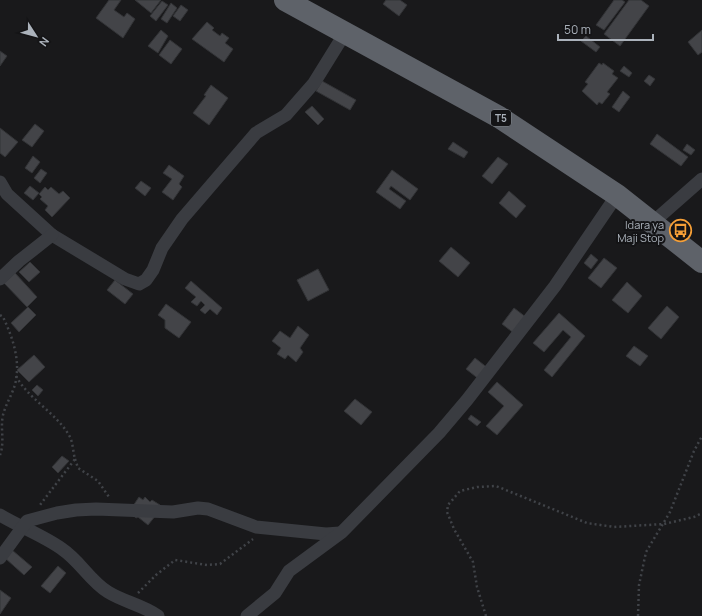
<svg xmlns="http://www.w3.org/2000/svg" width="702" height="616" font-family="Manrope,sans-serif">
  <rect width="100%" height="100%" fill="#19191b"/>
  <g fill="#434448" stroke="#333437">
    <path d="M109 0H121L114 10 124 17 127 13 135 19 123 38 96 18Z"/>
    <path d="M135 0H161L151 13Z"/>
    <path d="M386 0H400L407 5 399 16 383 4Z"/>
    <path d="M614 0H622L625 2 604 30 596 25Z"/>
    <path d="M629 0H641L649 6 620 46 604 34Z"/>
    <path d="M162 1 168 5 156 21 150 16Z"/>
    <path d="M171 3 177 8 167 23 161 19Z"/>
    <path d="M181 5 188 10 180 21 173 16Z"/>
    <path d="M207 22 214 28 212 30 220 36 222 33 229 38 225 43 233 49 224 62 192 39Z"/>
    <path d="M161 30 168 36 158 53 148 46Z"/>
    <path d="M702 30V52L698 55 688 42Z"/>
    <path d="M586 36 600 47 596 52 581 41Z"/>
    <path d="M170 40 182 49 171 64 159 55Z"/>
    <path d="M0 51 7 56 0 66Z"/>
    <path d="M599 63 602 65 603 63 614 71 612 74 618 78 607 92 610 94 602 104 599 102 597 105 582 91 588 84 585 82Z"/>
    <path d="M624 66 632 73 629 77 620 71Z"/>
    <path d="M649 75 655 79 650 86 644 81Z"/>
    <path d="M322 81 356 100 350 110 316 91Z"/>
    <path d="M211 85 228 98 209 125 193 113 206 96 204 95Z"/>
    <path d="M623 91 630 97 619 112 612 107Z"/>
    <path d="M312 106 324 119 318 125 305 112Z"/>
    <path d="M35 124 44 131 32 147 22 140Z"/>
    <path d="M0 128 18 142 5 157 0 153Z"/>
    <path d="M657 134 688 157 681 166 650 144Z"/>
    <path d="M453 142 468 152 464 158 448 149Z"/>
    <path d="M687 144 695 150 691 155 683 150Z"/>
    <path d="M33 156 40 162 32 173 25 168Z"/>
    <path d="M498 157 508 164 492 184 482 176Z"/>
    <path d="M169 165 184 176 179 184 182 187 173 200 162 192 172 179 163 173Z"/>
    <path d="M41 169 47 173 40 183 34 178Z"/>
    <path d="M392 170 418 189 410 200 391 186 389 189 406 201 400 209 376 192Z"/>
    <path d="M141 181 151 188 145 196 135 188Z"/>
    <path d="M30 186 39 193 33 200 24 193Z"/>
    <path d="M45 187 48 190 51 187 59 194 63 191 70 198 52 217 45 210 48 206 40 199 42 197 39 194Z"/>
    <path d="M509 191 526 206 516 218 499 203Z"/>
    <path d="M451 247 470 263 458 277 439 261Z"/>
    <path d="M591 254 598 260 591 269 584 263Z"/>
    <path d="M604 258 617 268 601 288 588 278Z"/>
    <path d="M30 262 40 272 29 282 19 272Z"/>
    <path d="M318 269 329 290 308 301 297 280Z"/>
    <path d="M15 273 37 297 27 307 4 283Z"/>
    <path d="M115 280 133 294 125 304 107 290Z"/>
    <path d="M191 281 222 308 217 315 210 309 205 314 200 310 205 305 201 301 197 306 191 302 196 297 185 288Z"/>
    <path d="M627 282 642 296 628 313 612 300Z"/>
    <path d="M166 304 191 322 179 338 165 328V320L158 315Z"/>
    <path d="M667 306 679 317 661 339 648 328Z"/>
    <path d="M28 307 36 315 19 332 11 323Z"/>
    <path d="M514 308 527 318 515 334 502 324Z"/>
    <path d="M559 313 585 336 552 377 544 370 571 337 563 330 544 352 533 343Z"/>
    <path d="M298 326 309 335 300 348 303 352 296 362 288 355 285 359 277 354 281 348 272 341 280 331 290 338Z"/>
    <path d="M634 346 648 356 640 366 626 356Z"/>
    <path d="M34 355 45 367 29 382 17 370Z"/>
    <path d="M475 358 489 369 480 380 466 369Z"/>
    <path d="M497 382 523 405 497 435 486 426 504 406 488 392Z"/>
    <path d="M37 385 43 390 38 396 32 390Z"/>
    <path d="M355 399 372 412 361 425 344 411Z"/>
    <path d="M471 415 481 422 477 426 468 419Z"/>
    <path d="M62 456 69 461 58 473 52 467Z"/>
    <path d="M139 497 143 500 145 497 150 502 152 500 160 505 158 508 160 510 148 525 138 517 136 518 129 512Z"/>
    <path d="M12 550 32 567 24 575 5 558Z"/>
    <path d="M58 566 66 573 50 593 41 586Z"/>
    <path d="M0 590 11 598 0 614Z"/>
  </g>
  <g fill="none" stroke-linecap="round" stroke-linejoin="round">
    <g stroke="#404348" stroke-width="2.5" stroke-dasharray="2 3" stroke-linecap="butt">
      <path d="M0 315 3 317C12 336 20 358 16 380 14 392 6 403 3 415 0 428 5 442 0 455"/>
      <path d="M16 376C29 400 57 413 70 437 73 443 73 452 75 459L40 505"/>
      <path d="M75 459 78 468 98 481 109 497"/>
      <path d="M138 593 156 575 175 560 207 565 220 564 253 539"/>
      <path d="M486 616 477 587 473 562 454 529 447 512 448 505 460 491 477 487 496 486 587 523 614 527 664 524 694 517 702 513"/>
      <path d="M638 616 639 585 646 552 670 512 694 451 702 436"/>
    </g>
    <g stroke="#3a3c41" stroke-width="13">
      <path d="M0 182 7 194 52 235 125 279 139 284 146 280 153 270 162 248 182 219 256 133 286 115 314 83 345 33"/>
      <path d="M652 223 702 179"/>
      <path d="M0 279 19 261 52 235"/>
      <path d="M0 515C20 527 44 536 62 549 80 561 90 581 108 592 124 602 143 605 158 616"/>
      <path d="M0 558 27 521 57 513 76 510 96 509 173 512 198 508 208 509 256 527 326 534 340 533"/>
      <path d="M247 616 275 593 289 571 342 532 439 433 467 400 555 286 617 195"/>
    </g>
    <path stroke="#5e6269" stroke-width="22" d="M285 0 499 117 617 195 702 262"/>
  </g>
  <defs>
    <symbol id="bus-ring" viewBox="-11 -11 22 22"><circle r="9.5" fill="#141416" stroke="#f59f37" stroke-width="1.5"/><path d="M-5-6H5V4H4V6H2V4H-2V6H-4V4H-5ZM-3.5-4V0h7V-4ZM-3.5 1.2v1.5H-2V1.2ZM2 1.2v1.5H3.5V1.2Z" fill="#f59f37"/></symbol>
  </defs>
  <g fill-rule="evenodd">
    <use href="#bus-ring" x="668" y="218" width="25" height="25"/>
  </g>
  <g text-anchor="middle" stroke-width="4" stroke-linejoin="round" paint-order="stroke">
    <rect fill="#141416" stroke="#7e838a" stroke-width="1" x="491" y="110" width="20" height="16" rx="3"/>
    <g font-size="10" font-weight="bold" fill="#abb2bb">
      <text x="501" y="122">T5</text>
    </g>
    <g font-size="11" fill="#abb2bb" stroke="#141416" text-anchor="end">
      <text x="664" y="229">Idara ya<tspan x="664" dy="13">Maji Stop</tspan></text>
    </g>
  </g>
  <g transform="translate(36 36) rotate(126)" stroke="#141416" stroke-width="3" paint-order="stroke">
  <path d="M0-3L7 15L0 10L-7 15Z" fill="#abb2bb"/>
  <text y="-6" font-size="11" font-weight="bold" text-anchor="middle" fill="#abb2bb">N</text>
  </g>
  <path d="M558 34v6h95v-6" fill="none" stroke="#abb2bb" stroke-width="2"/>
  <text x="564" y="34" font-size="12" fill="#abb2bb" stroke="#141416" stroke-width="3" paint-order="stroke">50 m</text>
</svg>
